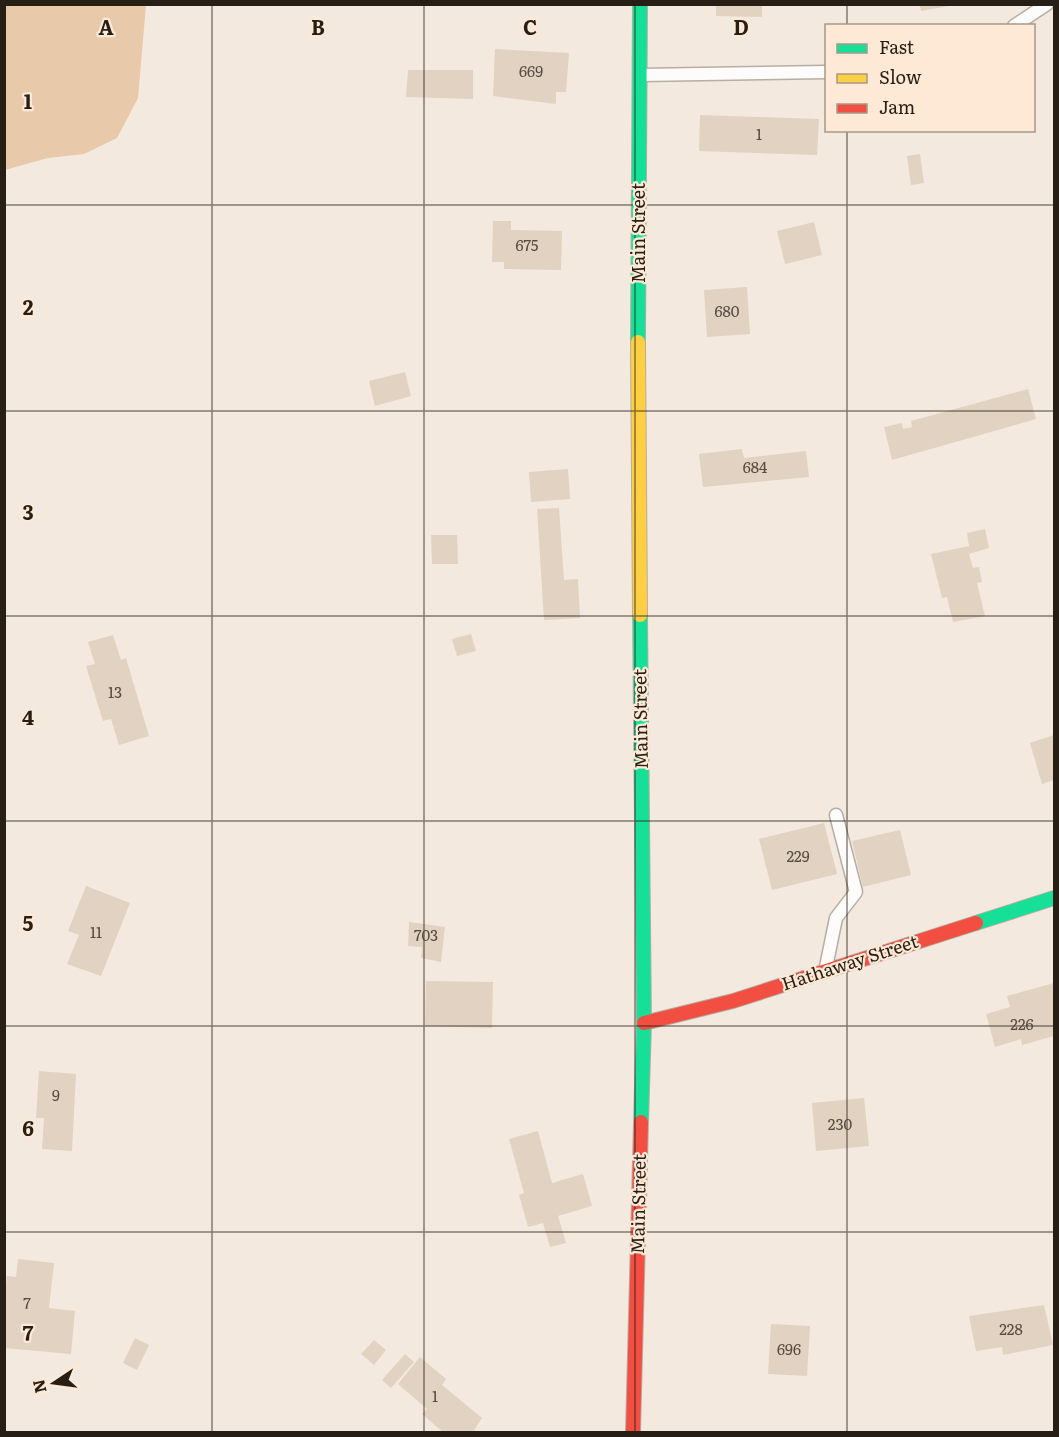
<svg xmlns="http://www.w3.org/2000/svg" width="1059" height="1437" font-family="Literata,serif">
  <rect width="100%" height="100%" fill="#f4e9de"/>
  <path fill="#e8caab" d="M5 4 146 5 138 98 117 138 84 154 48 158 5 170Z"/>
  <g fill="#e2d2c2">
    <path d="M716 4H762V17L716 16Z"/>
    <path d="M924 5H949V6L921 11 920 6Z"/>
    <path d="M495 49 569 53 566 92H556V104L493 96Z"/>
    <path d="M408 70H473V99L406 97Z"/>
    <path d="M700 115 819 119 817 155 699 151Z"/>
    <path d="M920 154 924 183 911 185 907 156Z"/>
    <path d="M493 221H511V230L562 231 561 270 504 269V262H492Z"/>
    <path d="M814 222 822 255 785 264 777 231Z"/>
    <path d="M747 287 750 334 707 337 704 290Z"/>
    <path d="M405 372 411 396 375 406 369 381Z"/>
    <path d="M1028 389 1036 419 892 460 884 427 902 423 903 429 912 427 911 421Z"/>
    <path d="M742 449 744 458 806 451 809 477 703 487 699 454Z"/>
    <path d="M568 469 570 499 531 502 529 472Z"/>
    <path d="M559 508 564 580 578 579 580 618 544 620 537 509Z"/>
    <path d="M985 529 989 548 969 554 973 568 979 567 982 582 977 583 985 616 953 622 947 597 942 598 931 554 969 546 967 533Z"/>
    <path d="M431 535H457L458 564H432Z"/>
    <path d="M471 634 476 651 457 656 452 639Z"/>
    <path d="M113 635 121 660 126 658 149 736 119 745 111 719 103 721 86 666 95 664 88 642Z"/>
    <path d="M1054 735V780L1042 784 1030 743Z"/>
    <path d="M824 823 837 874 772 890 759 839Z"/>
    <path d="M900 830 911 875 863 887 852 841Z"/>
    <path d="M86 886 130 903 101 976 67 964 79 935 68 931Z"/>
    <path d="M409 922 445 927 441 962 421 958 422 947 408 946Z"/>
    <path d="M426 981 493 982 492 1028 425 1026Z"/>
    <path d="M1054 983V1036L1022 1045 1021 1039 995 1047 986 1014 1010 1007 1007 996Z"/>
    <path d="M39 1071 76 1074 72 1151 42 1149 44 1118H36Z"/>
    <path d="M864 1098 869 1146 816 1151 812 1103Z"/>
    <path d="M538 1131 552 1183 583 1174 592 1206 558 1216 566 1243 550 1247 543 1223 528 1227 519 1195 524 1193 509 1139Z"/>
    <path d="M18 1259 54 1263 49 1308 75 1311 71 1354 4 1348V1300L7 1276 16 1277Z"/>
    <path d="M1044 1305 1053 1345 1003 1355 1002 1347 976 1351 969 1316Z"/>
    <path d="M771 1324 810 1326 807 1376 768 1374Z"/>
    <path d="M135 1338 149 1345 137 1370 123 1363Z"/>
    <path d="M374 1340 386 1350 374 1365 361 1354Z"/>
    <path d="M405 1354 414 1362 391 1388 382 1380Z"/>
    <path d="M420 1357 446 1379 442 1385 482 1418 473 1432H443L422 1414 427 1409 398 1384Z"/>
  </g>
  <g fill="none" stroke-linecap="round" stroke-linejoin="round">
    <defs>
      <g id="lane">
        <path d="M1014 26 1047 4"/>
        <path d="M640 75 826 72"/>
        <path d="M826 967 836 918 856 892 836 815"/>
      </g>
      <g id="fast">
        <path d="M638 342 640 4"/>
        <path d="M640 615 644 1023 641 1122"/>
        <path d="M976 923 1054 898"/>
      </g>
      <path id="slow" d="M638 342 640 615"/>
      <g id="jam">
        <path d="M644 1023 733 1001 976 923"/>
        <path d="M633 1432 641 1122"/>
      </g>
    </defs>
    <use href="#lane" stroke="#b6ada4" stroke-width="15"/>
    <use href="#fast" stroke="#b6ada4" stroke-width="16"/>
    <use href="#slow" stroke="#b6ada4" stroke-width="16"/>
    <use href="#jam" stroke="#b6ada4" stroke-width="16"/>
    <use href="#lane" stroke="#fdfcfa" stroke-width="12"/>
    <use href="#fast" stroke="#16e098" stroke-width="14"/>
    <use href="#slow" stroke="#ffcf43" stroke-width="14"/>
    <use href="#jam" stroke="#f24e42" stroke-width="14"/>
  </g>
  <path fill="none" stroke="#271e15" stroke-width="1.5" stroke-opacity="0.55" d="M212 4V1432M424 4V1432M635 4V1432M847 4V26M847 130V1432M4 205H1054M4 411H1054M4 616H1054M4 821H1054M4 1026H1054M4 1232H1054"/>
  <g text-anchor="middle" stroke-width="4.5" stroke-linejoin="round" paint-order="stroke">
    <g font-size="15" fill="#564b40">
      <text x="531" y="77">669</text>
      <text x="759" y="140">1</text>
      <text x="527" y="251">675</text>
      <text x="727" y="317">680</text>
      <text x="755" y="473">684</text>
      <text x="115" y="698">13</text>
      <text x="798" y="862">229</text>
      <text x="96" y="938">11</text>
      <text x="426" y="941">703</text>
      <text x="1022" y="1030">226</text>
      <text x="56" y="1101">9</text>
      <text x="840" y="1130">230</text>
      <text x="27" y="1309">7</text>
      <text x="1011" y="1335">228</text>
      <text x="789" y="1355">696</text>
      <text x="435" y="1402">1</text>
    </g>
    <g font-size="18" fill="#271e15" stroke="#fde9d5">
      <text transform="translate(639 233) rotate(-90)" y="6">Main Street</text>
      <text transform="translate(641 719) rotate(-91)" y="6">Main Street</text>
      <text transform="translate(850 963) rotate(-18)" y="6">Hathaway Street</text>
      <text transform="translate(639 1204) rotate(-89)" y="6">Main Street</text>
    </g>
  </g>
  <g font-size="20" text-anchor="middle" font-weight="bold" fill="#271e15" stroke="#fde9d5" stroke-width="4.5" stroke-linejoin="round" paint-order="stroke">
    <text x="106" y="35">A</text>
    <text x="318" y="35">B</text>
    <text x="530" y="35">C</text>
    <text x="741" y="35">D</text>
    <text x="28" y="109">1</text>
    <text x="28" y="315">2</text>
    <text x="28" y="520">3</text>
    <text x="28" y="725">4</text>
    <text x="28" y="931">5</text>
    <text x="28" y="1136">6</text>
    <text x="28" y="1341">7</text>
  </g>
  <rect width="1059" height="1437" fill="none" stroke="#271e15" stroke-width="12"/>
  <rect x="825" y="24" width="210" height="108" fill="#fde9d5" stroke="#a79888" stroke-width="1.5"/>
  <rect x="837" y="44" width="30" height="9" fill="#16e098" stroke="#a79888" stroke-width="1.5"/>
  <text x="879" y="54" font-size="18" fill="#271e15">Fast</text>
  <rect x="837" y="74" width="30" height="9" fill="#ffcf43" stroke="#a79888" stroke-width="1.5"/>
  <text x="879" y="84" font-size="18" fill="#271e15">Slow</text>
  <rect x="837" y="104" width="30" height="9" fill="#f24e42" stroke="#a79888" stroke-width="1.5"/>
  <text x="879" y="114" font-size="18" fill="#271e15">Jam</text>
  <g transform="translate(54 1383) rotate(257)" stroke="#fde9d5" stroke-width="4.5" paint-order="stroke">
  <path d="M0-4.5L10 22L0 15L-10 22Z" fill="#271e15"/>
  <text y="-9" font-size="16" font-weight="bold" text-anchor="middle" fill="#271e15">N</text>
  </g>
</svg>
